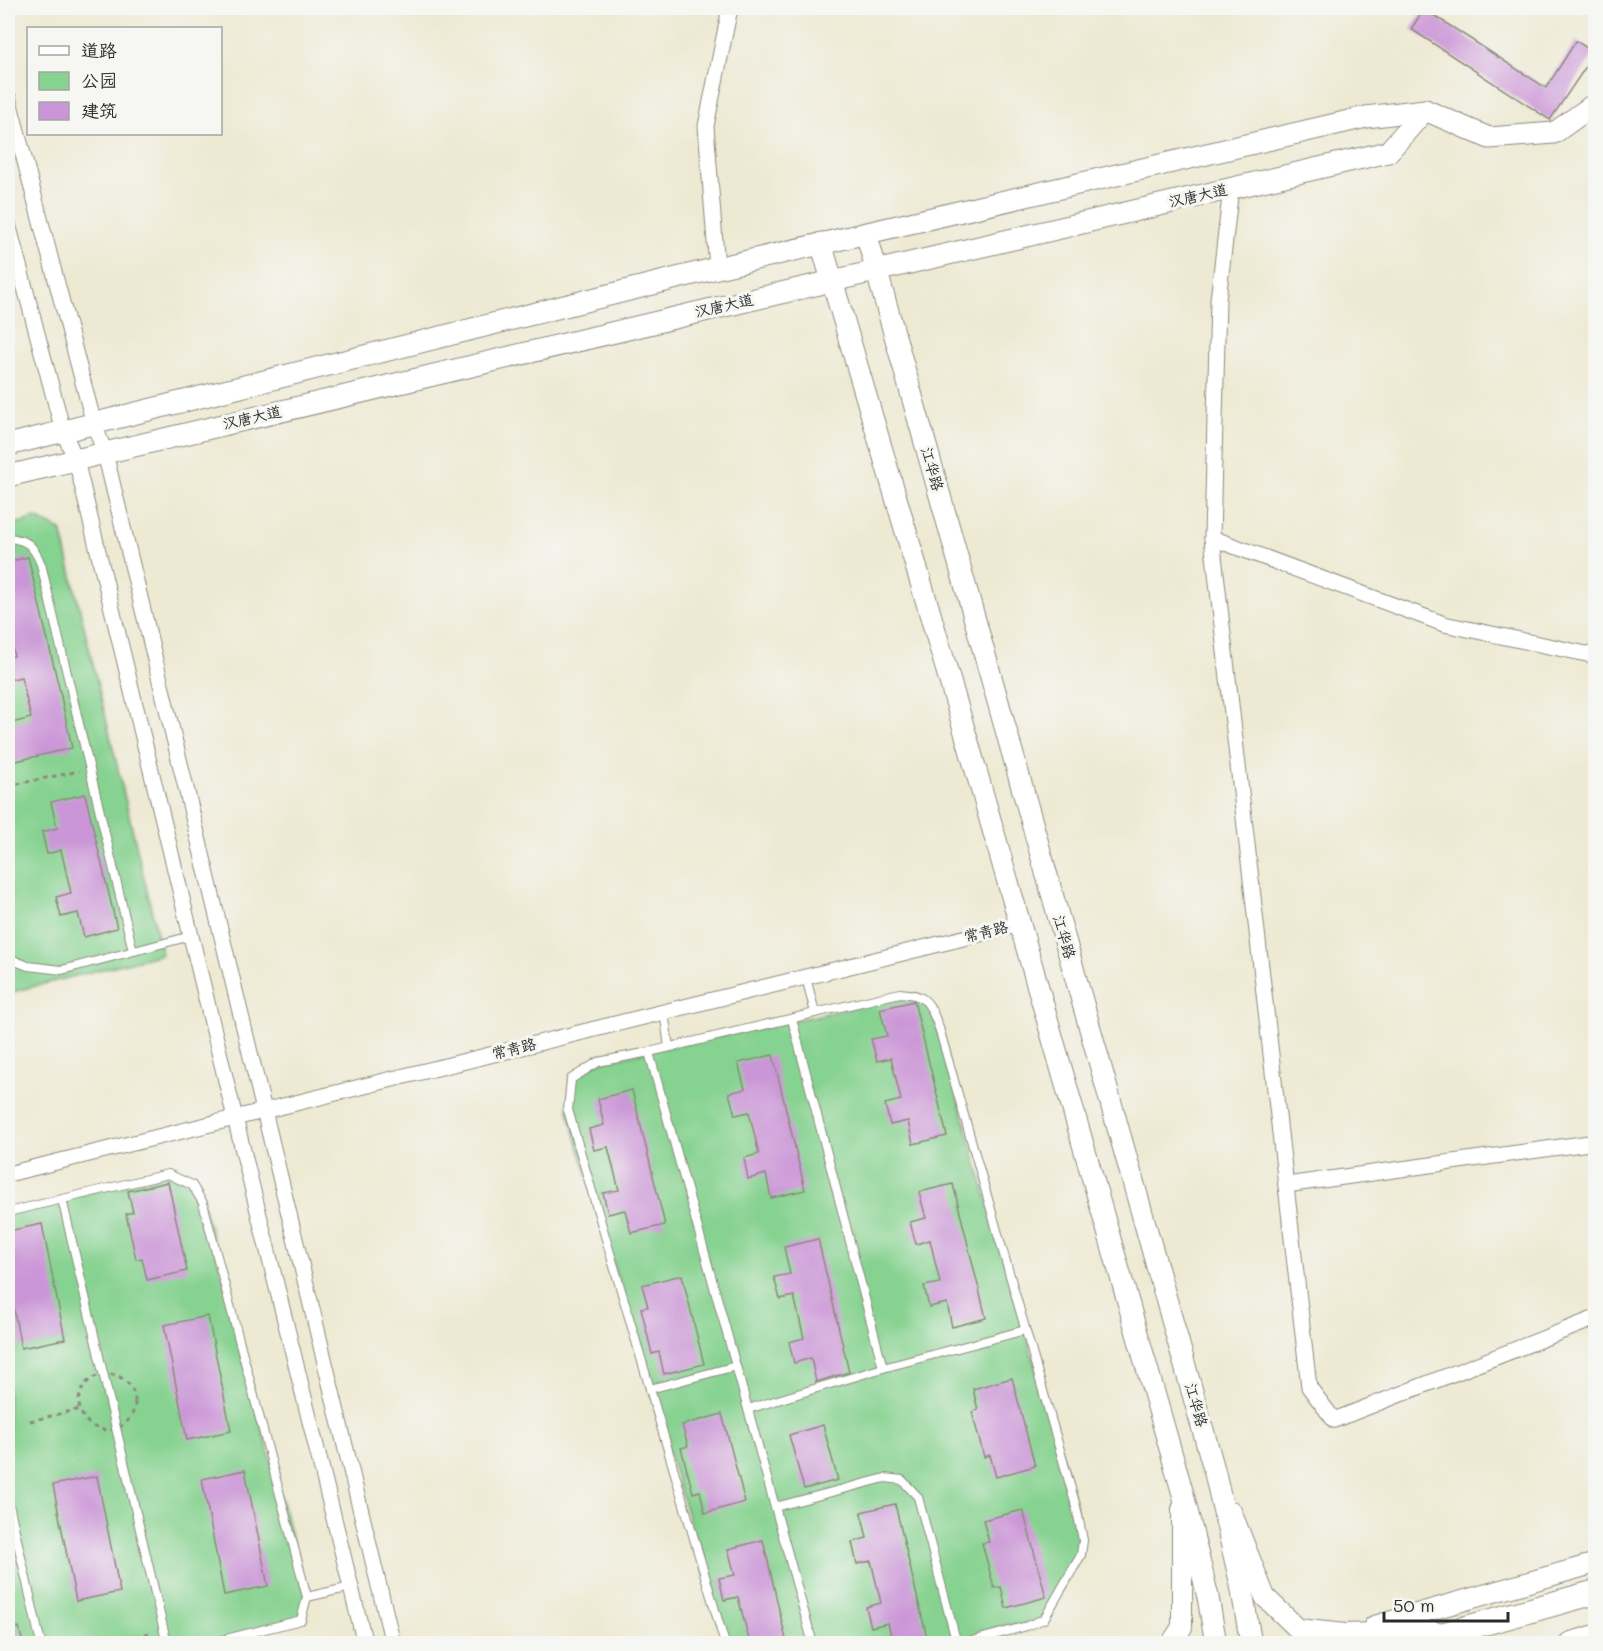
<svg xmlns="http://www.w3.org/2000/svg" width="1603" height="1651" font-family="Mali,'LXGW WenKai TC',sans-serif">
  <rect width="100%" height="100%" fill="#f6f6f2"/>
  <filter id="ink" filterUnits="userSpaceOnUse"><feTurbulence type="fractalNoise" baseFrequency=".0167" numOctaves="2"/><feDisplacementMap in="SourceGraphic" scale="12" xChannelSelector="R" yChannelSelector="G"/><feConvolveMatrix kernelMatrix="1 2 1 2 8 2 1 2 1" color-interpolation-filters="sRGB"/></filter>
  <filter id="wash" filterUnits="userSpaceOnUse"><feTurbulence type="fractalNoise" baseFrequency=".008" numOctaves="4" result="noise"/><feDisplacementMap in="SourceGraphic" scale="24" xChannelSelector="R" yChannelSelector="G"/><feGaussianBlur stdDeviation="1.35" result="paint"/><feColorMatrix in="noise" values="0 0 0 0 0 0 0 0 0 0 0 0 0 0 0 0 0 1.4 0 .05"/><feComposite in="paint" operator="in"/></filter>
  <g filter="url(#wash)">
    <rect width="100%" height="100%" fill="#ede9d2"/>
    <g fill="#86d290" stroke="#587e5e" stroke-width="1.5">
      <path d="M36 518 61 530 162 954 8 993V526Z"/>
      <path d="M917 994 931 1005 1076 1506 1081 1555 1044 1619 961 1643H725L568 1110 571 1079 598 1062Z"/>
      <path d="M168 1174 192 1185 203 1203 307 1597 301 1620 206 1643H8V1212Z"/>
    </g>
    <g id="blocks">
      <g fill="#cb96d7">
        <path d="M1424 9 1546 88 1576 41 1595 53 1550 120 1411 29Z"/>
        <path d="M28 557 60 692 72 748 8 763V724L31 718 21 677 8 680V658L14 656 8 628V562Z"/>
        <path d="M85 794 117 928 84 937 78 913 61 917 56 897 71 893 61 850 47 854 42 832 57 828 51 802Z"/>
        <path d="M914 1001 947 1136 913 1144 908 1121 890 1125 885 1104 901 1100 891 1058 877 1061 871 1039 887 1036 880 1009Z"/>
        <path d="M773 1055 805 1190 771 1198 766 1174 748 1179 744 1158 759 1154 749 1112 735 1115 729 1093 745 1089 738 1063Z"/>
        <path d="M632 1090 665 1225 631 1233 625 1210 608 1214 603 1193 619 1190 608 1147 594 1150 589 1129 604 1125 598 1099Z"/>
        <path d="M168 1182 187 1271 147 1280 142 1258 136 1259 126 1214 133 1212 128 1191Z"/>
        <path d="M953 1184 986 1318 952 1327 947 1303 929 1307 924 1286 940 1283 930 1240 916 1244 910 1222 926 1218 919 1192Z"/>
        <path d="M42 1224 65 1339 21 1348 8 1278V1231Z"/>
        <path d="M818 1239 849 1372 816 1382 811 1358 794 1363 789 1342 804 1338 794 1296 780 1299 774 1277 790 1274 784 1247Z"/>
        <path d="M682 1275 704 1364 664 1374 659 1352 652 1354 641 1308 648 1307 642 1285Z"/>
        <path d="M208 1316 231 1431 187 1440 164 1325Z"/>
        <path d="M1012 1378 1035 1466 996 1477 990 1455 984 1457 972 1412 978 1410 973 1389Z"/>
        <path d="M722 1414 745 1502 705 1513 700 1491 693 1493 681 1448 688 1446 682 1425Z"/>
        <path d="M823 1425 838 1480 804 1489 789 1435Z"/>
        <path d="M245 1470 268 1586 224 1595 202 1479Z"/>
        <path d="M97 1476 120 1592 76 1601 53 1485Z"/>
        <path d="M895 1504 927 1638 907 1644H893L888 1623 871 1627 866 1607 881 1603 871 1561 857 1564 852 1542 867 1538 861 1512Z"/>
        <path d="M1023 1510 1046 1597 1006 1608 1001 1587 994 1588 982 1543 989 1542 983 1520Z"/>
        <path d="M763 1540 787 1644H750L738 1597 724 1600 719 1578 735 1575 728 1549Z"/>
        <path d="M19 1627 23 1644H8V1629Z"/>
      </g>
    </g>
  </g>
  <g filter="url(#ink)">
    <use href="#blocks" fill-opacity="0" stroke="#8c8a7e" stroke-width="1.5"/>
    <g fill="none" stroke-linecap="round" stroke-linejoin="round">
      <defs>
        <g id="service">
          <path d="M8 538C28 540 33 545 41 564L133 951"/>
          <path d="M8 958 28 966 62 970 191 936"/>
          <path d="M806 977 815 1013"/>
          <path d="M664 1012 669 1047"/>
          <path d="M792 1019 883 1368"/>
          <path d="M649 1052 813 1644"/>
          <path d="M62 1199 167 1644"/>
          <path d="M8 1212 168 1174 192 1185 203 1203 307 1597 301 1620 206 1644"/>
          <path d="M650 1389 736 1366"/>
          <path d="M748 1409 883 1368 1025 1330"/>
          <path d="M8 1500 41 1644"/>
          <path d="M775 1507 885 1478 902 1480 918 1497 957 1644"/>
          <path d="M307 1597 351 1587"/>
          <path d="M725 1644 568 1110 571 1079 598 1062 649 1052 900 993C927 994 930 1004 939 1028L1076 1506 1083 1540 1081 1555 1044 1619 1027 1626 961 1644"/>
        </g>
        <g id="minor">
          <path d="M8 97 94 424 105 453 393 1644"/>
          <path d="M1231 188 1218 300 1212 538 1309 1387 1334 1420 1596 1318"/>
          <path d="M8 224 63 431 76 460 235 1118 365 1644"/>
          <path d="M717 268 706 126 730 8"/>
          <path d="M1212 538 1444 624 1596 656"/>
          <path d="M8 1174 1020 924"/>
          <path d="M1286 1185 1596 1142"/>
        </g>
        <g id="tertiary">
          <path d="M1231 1511 1265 1597 1298 1629 1345 1634 1433 1631"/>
          <path d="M1374 1626 1596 1563"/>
          <path d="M1171 1644 1182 1627V1509"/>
        </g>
        <g id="secondary">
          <path d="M866 233 1214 1469 1241 1585 1251 1644"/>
          <path d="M821 243 969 746 1183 1494 1208 1597 1216 1644"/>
          <path d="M8 445 717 268 1366 117 1425 110 1489 138 1554 133 1596 103"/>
          <path d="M8 476 729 305 1388 152 1425 110"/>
        </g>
        <g id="primary">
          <path d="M1409 1644 1596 1592"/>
          <path d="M1571 1644 1596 1637"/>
        </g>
      </defs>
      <use href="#service" stroke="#8c8a7e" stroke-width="10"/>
      <use href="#minor" stroke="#8c8a7e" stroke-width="17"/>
      <use href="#tertiary" stroke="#8c8a7e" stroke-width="22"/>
      <use href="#secondary" stroke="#8c8a7e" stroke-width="23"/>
      <use href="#primary" stroke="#8c8a7e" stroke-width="26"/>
      <g stroke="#8c8a7e" stroke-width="3" stroke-dasharray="4.5 4.5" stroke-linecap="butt">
        <path d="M8 786 79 771"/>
        <circle cx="107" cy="1402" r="28"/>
        <path d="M30 1421 80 1409"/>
        <path d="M110 1644 153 1632"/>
      </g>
      <use href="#service" stroke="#fff" stroke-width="8"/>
      <use href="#minor" stroke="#fff" stroke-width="15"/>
      <use href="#tertiary" stroke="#fff" stroke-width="20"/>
      <use href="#secondary" stroke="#fff" stroke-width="21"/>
      <use href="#primary" stroke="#fff" stroke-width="24"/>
    </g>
  </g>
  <g text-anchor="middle" stroke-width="6" stroke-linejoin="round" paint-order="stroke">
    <g font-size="15" fill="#2b2b2b" stroke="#f6f6f2">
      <text transform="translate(1198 196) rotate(-13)" y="5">汉唐大道</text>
      <text transform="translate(724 306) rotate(-13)" y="5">汉唐大道</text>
      <text transform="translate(252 418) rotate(-13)" y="5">汉唐大道</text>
      <text transform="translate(932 469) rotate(74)" y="5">江华路</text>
      <text transform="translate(986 932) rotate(-14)" y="5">常青路</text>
      <text transform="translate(1064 937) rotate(74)" y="5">江华路</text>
      <text transform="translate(514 1049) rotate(-14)" y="5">常青路</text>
      <text transform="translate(1196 1405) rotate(74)" y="5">江华路</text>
    </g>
  </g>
  <rect width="1603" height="1651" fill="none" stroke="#f6f6f2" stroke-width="30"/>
  <rect x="27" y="27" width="195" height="108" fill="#f6f6f2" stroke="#a5a5a2" stroke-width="1.5"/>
  <rect x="39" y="46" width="30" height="9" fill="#ffffff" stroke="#a5a5a2" stroke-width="1.5"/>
  <text x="81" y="57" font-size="18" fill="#2b2b2b">道路</text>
  <rect x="39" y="72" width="30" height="18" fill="#86d290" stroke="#a5a5a2" stroke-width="1.5"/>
  <text x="81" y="87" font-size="18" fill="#2b2b2b">公园</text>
  <rect x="39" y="102" width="30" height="18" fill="#cb96d7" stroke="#a5a5a2" stroke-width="1.5"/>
  <text x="81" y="117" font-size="18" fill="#2b2b2b">建筑</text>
  <path d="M1384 1612v9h124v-9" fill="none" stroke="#2b2b2b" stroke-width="3"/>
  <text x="1393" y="1612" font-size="18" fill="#2b2b2b" stroke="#f6f6f2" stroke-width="4.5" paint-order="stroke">50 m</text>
</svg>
